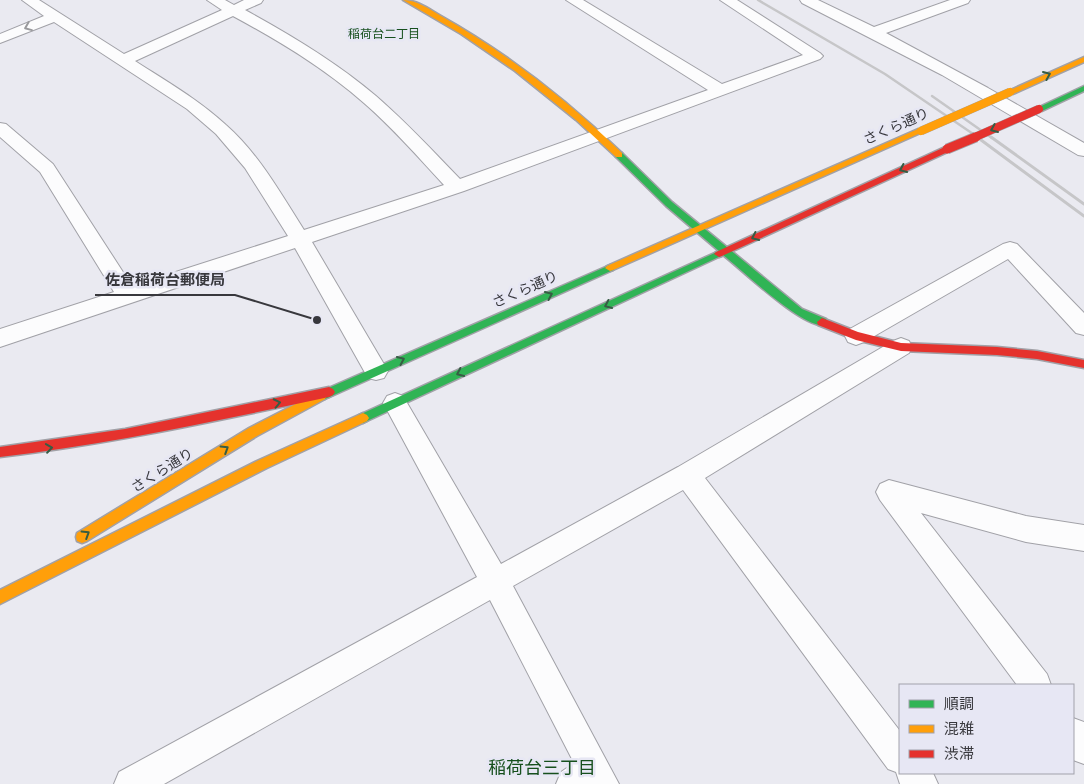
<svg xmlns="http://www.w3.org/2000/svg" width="1084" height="784" font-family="'Asap Condensed','Noto Sans JP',sans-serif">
  <rect width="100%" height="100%" fill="#eaeaf1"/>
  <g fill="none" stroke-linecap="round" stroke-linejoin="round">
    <defs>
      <g id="street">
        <path d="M22 0H39L124 54 222 10 207 0H225L234 5 244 0H263L261 3 245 10C291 35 336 62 376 96 406 122 433 151 460 179L708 90 566 0H583L722 84 803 55 720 0H737L820 53 823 56 820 59 464 191 312 242 388 371 384 378 376 380 368 378 295 248 0 347V329L114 292 40 172 0 137V123L6 124 53 164 132 286 288 236 245 168 216 134 187 109 54 22 0 43V34L44 16ZM233 16C279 41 324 68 364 103 393 128 418 157 444 185L304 230C281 194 259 154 226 125 199 100 166 81 135 61Z"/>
        <path d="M800 0H818L874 27 950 0H970L968 3 886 33 988 88 1084 143V156L1078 155 942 75 802 3Z"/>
        <path d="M1010 242 1017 244 1084 313V335L1076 333 1008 259 864 342 856 345 848 342 845 336 848 330 1003 244Z"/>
        <path d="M901 338 909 341 912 347 909 353 705 478 900 731V773H933L938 784H900L896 772 888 769 683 490 513 586 619 784H556L561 772 574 763 490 600 164 784H114L119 772 477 577 387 410 383 403 387 396 395 393 403 396 501 564 678 467 893 341Z"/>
        <path d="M889 480 1026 516 1084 525V551L1026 542 921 513 1047 674 1051 685H1017L880 500 876 492 880 484Z"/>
        <path d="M1073 718 1084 722V764L1073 760Z"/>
      </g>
      <g id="fast">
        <path d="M1084 86V91L1042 111 1035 109Z"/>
        <path d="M619 152 622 153 672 202 802 309 826 319 827 322 826 325C805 331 741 269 723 255L367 421 363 423 359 421 357 418 359 415 719 251 666 206 616 157 615 155Z"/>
        <path d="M610 265 613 266 615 268 613 270 325 399H317L315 396 317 393Z"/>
      </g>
      <g id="slow">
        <path d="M403 0C417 0 429 9 441 16 507 53 568 101 622 153V157H616L576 120 515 71 461 34Z"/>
        <path d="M1084 57V62L1013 94 1006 92Z"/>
        <path d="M918 129 925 131 613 270 610 271 605 268 607 266Z"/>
        <path d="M321 391 325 393 327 396 325 399 257 436 87 541 82 543 77 541 76 537 77 533 249 428Z"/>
        <path d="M363 413 367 415 369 418 367 421 267 468 0 604V590L259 460Z"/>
      </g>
      <g id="jam">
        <path d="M947 146 951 149 950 151 722 256 719 257 714 254 716 252Z"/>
        <path d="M822 318 858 332 901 343 997 347 1037 351 1084 360V368L1037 359 997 355 901 351 856 340 818 325 817 322Z"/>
        <path d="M329 387 333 389 335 392 333 395 329 397C220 420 111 444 0 457V447L125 429Z"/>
      </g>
    </defs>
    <use href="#street" stroke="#a1a1a7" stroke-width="2"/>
    <use href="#fast" stroke="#a1a1a7" stroke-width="3"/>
    <use href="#slow" stroke="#a1a1a7" stroke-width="3"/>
    <use href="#jam" stroke="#a1a1a7" stroke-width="3"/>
    <use href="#street" fill="#fcfcfd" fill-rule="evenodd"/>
    <use href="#fast" fill="#30b455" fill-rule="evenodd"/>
    <use href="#slow" fill="#ff9f0a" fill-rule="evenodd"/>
    <use href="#jam" fill="#e5322d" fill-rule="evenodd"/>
    <g stroke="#c6c6c8" stroke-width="2.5">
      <path d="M758 0 885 74 979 138"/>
      <path d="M932 96 992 138"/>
    </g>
    <g stroke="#c6c6c8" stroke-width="3">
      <path d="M977 137 1084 216"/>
      <path d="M991 137 1084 204"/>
    </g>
    <defs>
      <path id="slow-bridge" d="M921 131 1010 92"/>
      <path id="jam-bridge-far1" d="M973 138 1039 109"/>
      <path id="jam-bridge" d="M947 149 976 137"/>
    </defs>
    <use href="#slow-bridge" stroke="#a1a1a7" stroke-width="9" stroke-linecap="butt"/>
    <use href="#jam-bridge-far1" stroke="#a1a1a7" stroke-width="9" stroke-linecap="butt"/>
    <use href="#jam-bridge" stroke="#a1a1a7" stroke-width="11" stroke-linecap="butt"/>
    <use href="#slow-bridge" stroke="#ff9f0a" stroke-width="8"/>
    <use href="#jam-bridge-far1" stroke="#e5322d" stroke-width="8"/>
    <use href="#jam-bridge" stroke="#e5322d" stroke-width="9"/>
  </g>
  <defs><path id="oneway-chevron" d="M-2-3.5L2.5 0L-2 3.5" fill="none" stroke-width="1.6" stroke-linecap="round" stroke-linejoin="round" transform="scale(1.25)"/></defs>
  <use stroke="#9a9a9d" href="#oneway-chevron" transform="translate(28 27) rotate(158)"/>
  <g stroke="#365d44">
    <use href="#oneway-chevron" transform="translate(1047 75) rotate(-23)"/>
    <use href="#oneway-chevron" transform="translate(994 129) rotate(157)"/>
    <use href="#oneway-chevron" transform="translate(903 169) rotate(155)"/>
    <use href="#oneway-chevron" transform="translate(755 237) rotate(155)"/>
    <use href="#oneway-chevron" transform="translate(549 295) rotate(-24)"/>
    <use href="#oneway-chevron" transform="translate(608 305) rotate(155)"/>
    <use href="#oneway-chevron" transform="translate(401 360) rotate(-24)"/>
    <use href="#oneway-chevron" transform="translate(460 373) rotate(155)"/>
    <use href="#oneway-chevron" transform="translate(277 403) rotate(-12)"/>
    <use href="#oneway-chevron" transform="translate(49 448) rotate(-8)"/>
    <use href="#oneway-chevron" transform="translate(225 449) rotate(-32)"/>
    <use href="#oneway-chevron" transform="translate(86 534) rotate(-32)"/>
  </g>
  <g text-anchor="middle" stroke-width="5" stroke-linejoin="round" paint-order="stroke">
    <g font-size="12" fill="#17501d" stroke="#e7e7f4">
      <text x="384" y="38">稲荷台二丁目</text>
    </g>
    <g font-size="14" fill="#38383d" stroke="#e7e7f4">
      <text transform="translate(896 126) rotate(-24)" y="5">さくら通り</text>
      <text transform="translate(525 289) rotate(-24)" y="5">さくら通り</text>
      <text transform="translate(162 470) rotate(-32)" y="5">さくら通り</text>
    </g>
    <g font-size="18" fill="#17501d" stroke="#e7e7f4">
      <text x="542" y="774">稲荷台三丁目</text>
    </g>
  </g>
  <path fill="none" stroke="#38383d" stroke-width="2" d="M317 320L235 295H95"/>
  <circle fill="#38383d" stroke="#e7e7f4" stroke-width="2" cx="317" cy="320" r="5"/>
  <g font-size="15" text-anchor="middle" font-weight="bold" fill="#38383d" stroke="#e7e7f4" stroke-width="5" stroke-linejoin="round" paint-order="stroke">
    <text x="165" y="285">佐倉稲荷台郵便局</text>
  </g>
  <rect x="899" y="684" width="175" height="90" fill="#e7e7f4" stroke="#a1a1ab"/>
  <rect x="909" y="700" width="25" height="8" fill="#30b455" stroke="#a1a1ab"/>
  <text x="944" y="709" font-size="15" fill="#38383d">順調</text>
  <rect x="909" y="725" width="25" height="8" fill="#ff9f0a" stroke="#a1a1ab"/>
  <text x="944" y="734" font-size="15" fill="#38383d">混雑</text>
  <rect x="909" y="750" width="25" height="8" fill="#e5322d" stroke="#a1a1ab"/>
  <text x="944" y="759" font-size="15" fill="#38383d">渋滞</text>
</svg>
